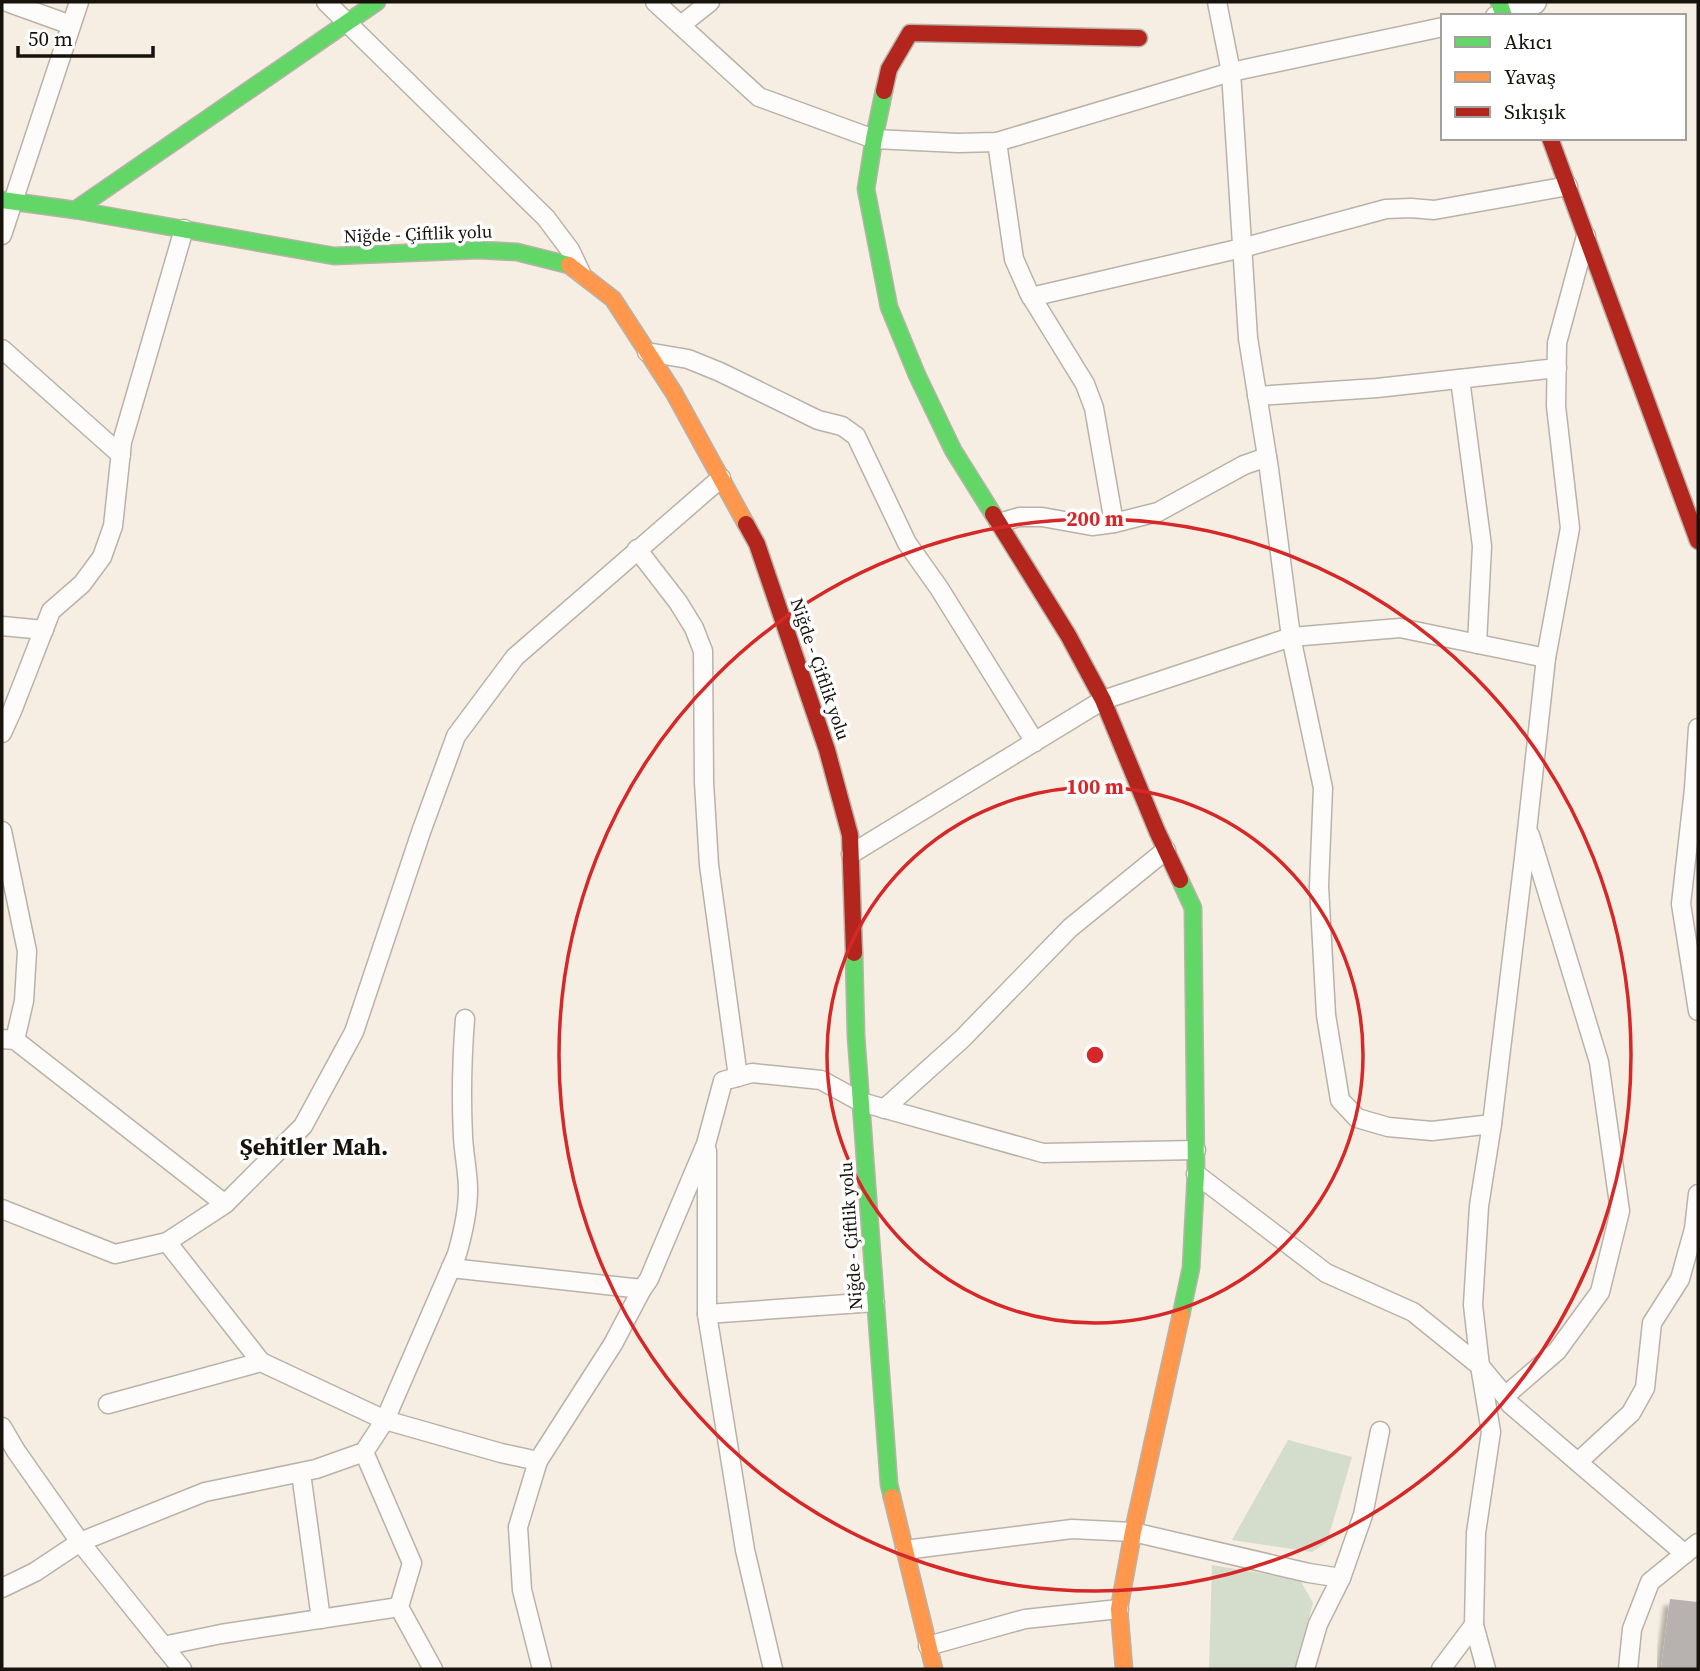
<svg xmlns="http://www.w3.org/2000/svg" width="1700" height="1671" font-family="'Source Serif 4',serif">
  <defs>
    <filter id="shadow"><feDropShadow dx="-6" dy="6" stdDeviation="2" flood-color="#0004"/></filter>
  </defs>
  <rect width="100%" height="100%" fill="#f6eee2"/>
  <g fill="#d4dccc">
    <path d="M1288 1440 1352 1457 1327 1542 1312 1552 1232 1540Z"/>
    <path d="M1212 1565 1300 1580 1313 1603 1295 1669H1209Z"/>
  </g>
  <path fill="#b7b2af" filter="url(#shadow)" d="M1670 1599 1698 1602V1669H1661Z"/>
  <g fill="none" stroke-linecap="round" stroke-linejoin="round">
    <defs>
      <g id="street">
        <path d="M7 2 71 25"/>
        <path d="M326 2 546 218 570 250 581 273"/>
        <path d="M655 2 759 97 874 139 958 143 997 142 1231 72 1443 27"/>
        <path d="M1217 2 1231 72 1248 338 1269 469 1291 637 1323 788 1319 886 1326 1015 1340 1100 1357 1118 1388 1127 1432 1131 1492 1124"/>
        <path d="M1495 16 1536 4 1537 2"/>
        <path d="M681 25 710 2"/>
        <path d="M997 142 1014 259 1029 293 1085 384 1094 408 1114 523"/>
        <path d="M2 235 79 2"/>
        <path d="M1031 297 1242 248 1386 209 1411 208 1434 210 1568 186"/>
        <path d="M2 349 121 455"/>
        <path d="M647 352 688 359 720 372 818 420 842 426 856 436 907 543 939 588 1035 742"/>
        <path d="M1460 379 1482 546 1477 644"/>
        <path d="M1257 396 1377 388 1557 368"/>
        <path d="M999 523 1019 517H1042L1092 526 1114 523 1158 512 1244 465 1267 457"/>
        <path d="M637 549 678 602 694 628 703 651 704 782 709 865 738 1077"/>
        <path d="M2 626 44 630"/>
        <path d="M1698 728 1694 789 1681 904 1698 1011"/>
        <path d="M2 733 12 711 51 611 82 584 102 557 113 526 122 442 184 229"/>
        <path d="M2 831 27 951 24 1001 15 1040"/>
        <path d="M851 854 1103 700 1291 637 1400 628 1546 658"/>
        <path d="M2 1039 15 1040 225 1204"/>
        <path d="M884 1109 962 1039 1070 928 1166 850"/>
        <path d="M707 1151V1314L745 1550 773 1669"/>
        <path d="M1196 1174 1326 1273 1413 1312 1480 1366 1505 1396 1510 1404 1685 1554"/>
        <path d="M2 1209 115 1254 167 1242 225 1204 303 1126 354 1032 421 832 456 736 515 657 721 478"/>
        <path d="M167 1242 261 1362"/>
        <path d="M451 1268 642 1289"/>
        <path d="M707 1314 875 1302"/>
        <path d="M1505 1396 1557 1351 1600 1292 1620 1211 1599 1062 1530 835"/>
        <path d="M108 1404 261 1362 385 1420 501 1453 538 1461 613 1344 642 1289 649 1279 706 1144 723 1081 752 1073 821 1080 861 1102 1043 1153 1196 1150"/>
        <path d="M2 1427 16 1451 80 1542 182 1669"/>
        <path d="M364 1452 412 1563 399 1607 433 1669"/>
        <path d="M538 1461 518 1527 522 1590 542 1669"/>
        <path d="M1578 1462 1631 1413 1645 1388 1652 1323 1680 1279 1694 1229 1698 1194"/>
        <path d="M301 1473 321 1619"/>
        <path d="M905 1550 1072 1529 1133 1532 1309 1573 1341 1578 1318 1624 1305 1669"/>
        <path d="M1341 1578 1363 1515 1380 1431"/>
        <path d="M2 1588 35 1572 80 1542 205 1492 316 1469 364 1452 385 1420 457 1254C463 1233 468 1212 468 1190 468 1173 464 1155 463 1137 461 1097 462 1058 465 1019"/>
        <path d="M163 1646 221 1634 399 1607"/>
        <path d="M928 1646 1025 1619 1119 1609"/>
        <path d="M1441 1669 1474 1625"/>
        <path d="M1486 1669 1474 1625 1476 1533 1491 1432 1480 1366 1473 1305 1479 1206 1492 1124 1524 858 1546 658 1570 528 1556 406 1557 343 1586 236"/>
        <path d="M1628 1669 1632 1629 1650 1582 1698 1543"/>
      </g>
      <g id="fast">
        <path d="M1499 2 1504 16"/>
        <path d="M884 91 874 139 866 189 889 307 917 375 953 450 993 514"/>
        <path d="M2 200 75 210 334 256 479 250 517 252 569 265"/>
        <path d="M75 210 377 2"/>
        <path d="M1180 880 1193 908 1196 1174 1191 1268 1181 1315"/>
        <path d="M854 953 856 1036 889 1484 892 1497"/>
      </g>
      <g id="slow">
        <path d="M569 265 613 299 674 393 746 524"/>
        <path d="M892 1497 934 1669"/>
        <path d="M1124 1669 1119 1609 1133 1532 1181 1315"/>
      </g>
      <g id="jam">
        <path d="M884 91 889 69 910 33 1139 38"/>
        <path d="M1550 138 1698 541"/>
        <path d="M993 514 1068 635 1103 700 1157 831 1180 880"/>
        <path d="M746 524 757 544 827 750 850 835 854 953"/>
      </g>
    </defs>
    <use href="#street" stroke="#b8b2a9" stroke-width="21"/>
    <use href="#fast" stroke="#b8b2a9" stroke-width="19"/>
    <use href="#slow" stroke="#b8b2a9" stroke-width="19"/>
    <use href="#jam" stroke="#b8b2a9" stroke-width="19"/>
    <use href="#street" stroke="#fefcfb" stroke-width="18"/>
    <use href="#fast" stroke="#63d668" stroke-width="16"/>
    <use href="#slow" stroke="#ff974d" stroke-width="16"/>
    <use href="#jam" stroke="#b3261e" stroke-width="16"/>
  </g>
  <g fill="none" stroke="#d62828" stroke-width="3.5">
    <circle cx="1095" cy="1055" r="268"/>
    <circle cx="1095" cy="1055" r="536"/>
  </g>
  <g text-anchor="middle" stroke-width="7" stroke-linejoin="round" paint-order="stroke">
    <g font-size="18" fill="#17120b" stroke="#fff">
      <text transform="translate(418 234) rotate(-2)" y="6">Niğde - Çiftlik yolu</text>
      <text transform="translate(820 669) rotate(71)" y="6">Niğde - Çiftlik yolu</text>
      <text transform="translate(851 1236) rotate(-94)" y="6">Niğde - Çiftlik yolu</text>
    </g>
    <g font-size="24" font-weight="bold" fill="#17120b" stroke="#fff">
      <text x="314" y="1155">Şehitler Mah.</text>
    </g>
  </g>
  <circle cx="1095" cy="1055" r="10" fill="#d62828" stroke="#fff" stroke-width="3.5"/>
  <g font-size="21" text-anchor="middle" font-weight="bold" fill="#d62828" stroke="#fff" stroke-width="7" stroke-linejoin="round" paint-order="stroke">
    <text x="1095" y="526">200 m</text>
    <text x="1095" y="794">100 m</text>
  </g>
  <rect width="1700" height="1671" fill="none" stroke="#17120b" stroke-width="7"/>
  <rect x="1441" y="14" width="245" height="126" fill="#ffffff" stroke="#a2a09d" stroke-width="2"/>
  <rect x="1455" y="37" width="35" height="10" fill="#63d668" stroke="#a2a09d" stroke-width="2"/>
  <text x="1504" y="49" font-size="21" fill="#17120b">Akıcı</text>
  <rect x="1455" y="72" width="35" height="10" fill="#ff974d" stroke="#a2a09d" stroke-width="2"/>
  <text x="1504" y="84" font-size="21" fill="#17120b">Yavaş</text>
  <rect x="1455" y="107" width="35" height="10" fill="#b3261e" stroke="#a2a09d" stroke-width="2"/>
  <text x="1504" y="119" font-size="21" fill="#17120b">Sıkışık</text>
  <path d="M18 46v10h135v-10" fill="none" stroke="#17120b" stroke-width="3.5"/>
  <text x="28" y="46" font-size="21" fill="#17120b" stroke="#ffffff" stroke-width="5" paint-order="stroke">50 m</text>
</svg>
